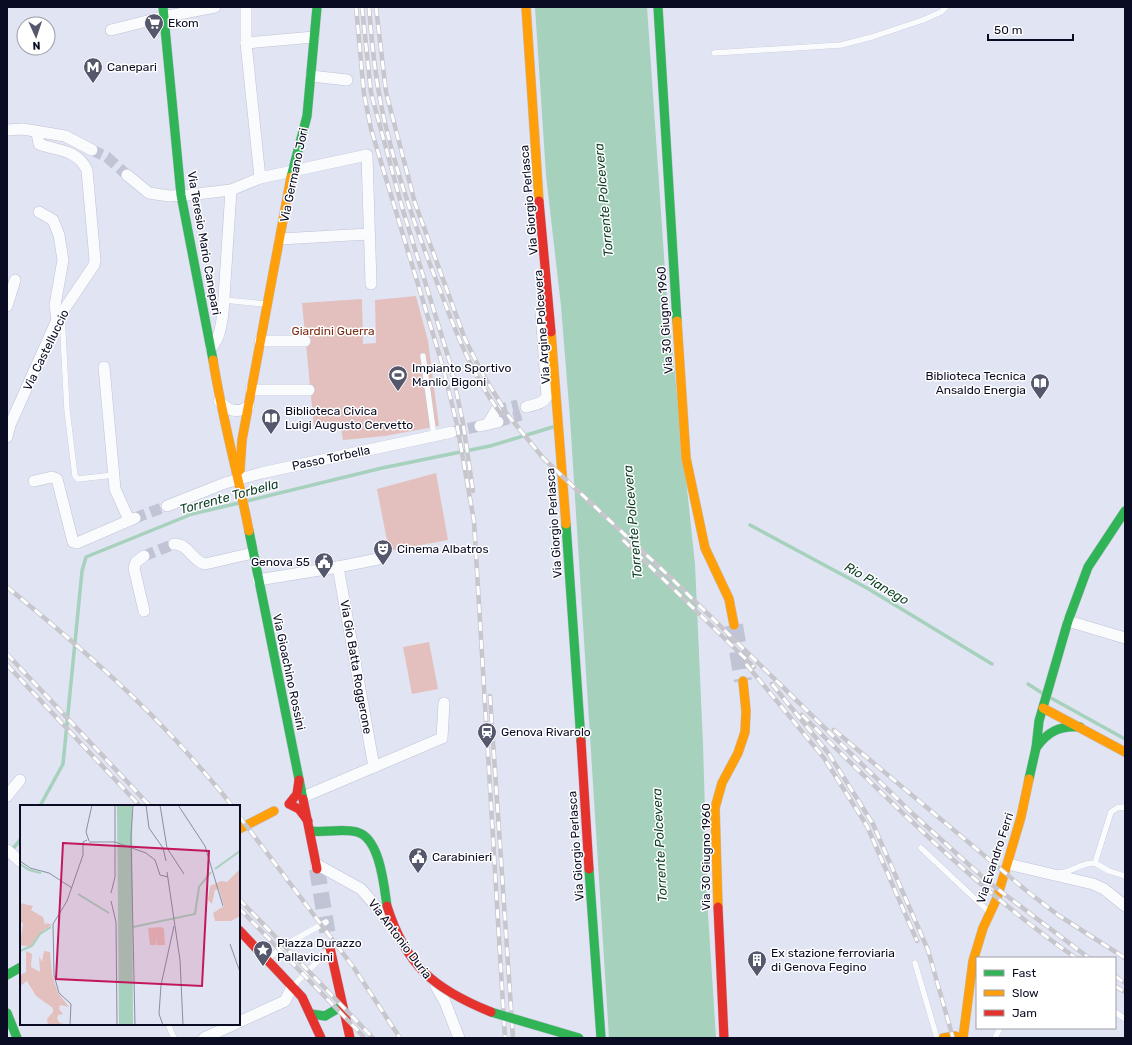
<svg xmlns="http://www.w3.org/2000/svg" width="1132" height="1045" font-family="Rubik,sans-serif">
  <rect width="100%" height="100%" fill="#e1e4f3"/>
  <g fill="#e3c0bd">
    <path d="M416 296 428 341 439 426 385 436 343 440 340 423 314 427 302 303 362 299 363 344 376 343 375 300Z"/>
    <path d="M436 473 448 540 389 551 377 489Z"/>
    <path d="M429 642 438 689 412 694 403 647Z"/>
  </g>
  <path fill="#a6d1bc" d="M535 7H647L667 300 695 564 703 744 708 914 716 1038H609L570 418 561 306 546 175Z"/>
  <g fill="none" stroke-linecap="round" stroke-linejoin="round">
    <g stroke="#a6d1bc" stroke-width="3.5">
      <path d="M247 501 382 468 490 446 553 427"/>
      <path d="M750 525 867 588 992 664"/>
      <path d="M1028 684 1042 693"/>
      <path d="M1051 698 1125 739"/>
      <path d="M40 806 63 764 82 571 86 557 192 514 239 503"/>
      <path d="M10 852 21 839"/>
    </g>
    <g stroke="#c1c4d4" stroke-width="11" stroke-dasharray="11 5.5" stroke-linecap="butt">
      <path d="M92 150 107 157 127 175"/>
      <path d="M496 410 518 405"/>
      <path d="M498 422 521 415"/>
      <path d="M452 432 480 426"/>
      <path d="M135 518 167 506"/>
      <path d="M144 556 174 544"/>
    </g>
    <path stroke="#c1c4d4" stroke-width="16" stroke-dasharray="16 8" stroke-linecap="butt" d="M317 869 330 948"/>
    <path stroke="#c1c4d4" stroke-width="18" stroke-dasharray="18 9" stroke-linecap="butt" d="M734 625 743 681"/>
    <defs>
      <g id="lane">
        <path d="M714 53 841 45 872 37 923 20 941 12 946 7"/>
        <path d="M224 300 265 304"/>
        <path d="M62 315 67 410 75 476 78 479 114 475"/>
        <path d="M423 356 434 436"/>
        <path d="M921 848 988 911"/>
        <path d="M1095 863 1109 871 1125 876"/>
        <path d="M1060 873C1075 871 1079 863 1095 863L1111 812 1117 808 1125 807"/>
        <path d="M267 959 287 944 326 922"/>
        <path d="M915 963 937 1038"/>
        <path d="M294 985 329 950"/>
        <path d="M1115 1012 1125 1019"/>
        <path d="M168 1024 174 1038"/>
        <path d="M995 1038 1000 1028"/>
      </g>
      <g id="street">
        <path d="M246 7V43L260 178"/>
        <path d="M111 30 163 17 215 7"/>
        <path d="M246 43 314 37"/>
        <path d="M311 76 347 80"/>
        <path d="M7 130 23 129 65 136 92 150"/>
        <path d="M127 175 149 193 169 196 188 195 231 190 260 178 367 155 371 284"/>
        <path d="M39 212 53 220 59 235 63 260 55 305 57 320"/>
        <path d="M280 239 369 234"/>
        <path d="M7 306 15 280"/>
        <path d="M260 341H305"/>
        <path d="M211 348C220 338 221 326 223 313L231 190"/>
        <path d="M104 367 115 489 129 520"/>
        <path d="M251 390H309"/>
        <path d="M219 401C229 411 237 414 249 406"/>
        <path d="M526 407C533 405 544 404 547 396L541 311"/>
        <path d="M488 424 496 410"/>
        <path d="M480 426 498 422"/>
        <path d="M7 437 10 425 57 320 94 265 95 260 87 170C77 149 58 151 39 144L37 132"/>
        <path d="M34 481 52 477 57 479 73 542 77 543 135 518"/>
        <path d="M167 506 225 483 261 473 452 432"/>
        <path d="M174 544C189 544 192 561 205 564L253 553"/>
        <path d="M144 556 136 562 134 568 144 611"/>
        <path d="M338 567 378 559"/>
        <path d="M258 580 338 567 374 767"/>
        <path d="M1068 621 1125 638"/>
        <path d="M7 796 20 780"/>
        <path d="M303 797 442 738 444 703"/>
        <path d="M7 850 21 862"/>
        <path d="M316 864 361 889 387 919"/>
        <path d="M1008 864 1093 884 1104 889 1125 906"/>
        <path d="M436 986 445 1002 459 1038"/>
        <path d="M239 1022 285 1001 292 987"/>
        <path d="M204 1038 235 1024"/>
      </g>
      <g id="fast">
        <path d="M163 7 181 195 213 360"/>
        <path d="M658 7 677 321"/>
        <path d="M291 177 307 116 317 7"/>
        <path d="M566 524 581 741"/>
        <path d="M249 531 303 799"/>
        <path d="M1036 748C1047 732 1060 725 1080 727"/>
        <path d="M1029 779 1036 748 1039 721 1068 621 1088 567 1125 511"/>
        <path d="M310 831C325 833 342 828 357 832 380 838 384 886 387 906"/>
        <path d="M589 869 601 1038"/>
        <path d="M7 975 21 967"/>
        <path d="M7 1013 17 1038"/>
        <path d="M311 1014 325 1016 342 1006"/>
      </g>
      <g id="slow">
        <path d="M526 7 539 201"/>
        <path d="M677 321 686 458 705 548 729 599 734 625"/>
        <path d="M551 332 566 524"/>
        <path d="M213 360C222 418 238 474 249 531"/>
        <path d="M240 470 242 440 291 177"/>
        <path d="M1043 708 1125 752"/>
        <path d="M239 829 274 811"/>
        <path d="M718 907 715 808 722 783 738 753 745 732 746 711 743 681"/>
        <path d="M943 1038 955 1036 960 1038"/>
        <path d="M963 1038 973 961 983 928 997 898 1021 817 1029 779"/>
      </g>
      <g id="jam">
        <path d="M539 201 551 332"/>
        <path d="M581 741 589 869"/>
        <path d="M299 780 297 794 289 804 299 809 308 821"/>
        <path d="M303 799 317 869"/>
        <path d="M718 907 724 1038"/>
        <path d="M239 930 302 997 321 1038"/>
        <path d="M330 948 350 1038"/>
      </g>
    </defs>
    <use href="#lane" stroke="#bec2d6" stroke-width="6"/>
    <use href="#street" stroke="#bec2d6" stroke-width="12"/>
    <use href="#fast" stroke="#bec2d6" stroke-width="10"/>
    <use href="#slow" stroke="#bec2d6" stroke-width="10"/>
    <use href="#jam" stroke="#bec2d6" stroke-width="10"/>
    <use href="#lane" stroke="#fafbfd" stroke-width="5.5"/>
    <use href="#street" stroke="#fafbfd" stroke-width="11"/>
    <use href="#fast" stroke="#30b455" stroke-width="9"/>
    <use href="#slow" stroke="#ff9f0a" stroke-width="9"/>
    <use href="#jam" stroke="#e5322d" stroke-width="9"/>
    <defs>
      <g id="rail">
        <path d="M356 7 364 94 371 129 443 367 457 425 474 521 505 1038"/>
        <path d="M362 7 371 93 402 207 451 366 463 423 473 491"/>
        <path d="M369 7C372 47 376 87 386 127 399 182 419 237 440 290 456 333 473 377 501 414"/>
        <path d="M376 7 386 92 415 203 465 339 482 373 507 414 544 459 670 577 914 815 987 881 1089 958"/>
        <path d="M623 540 754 667"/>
        <path d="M7 587C74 642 140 698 197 764 209 778 221 791 232 806"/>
        <path d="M7 654 150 806"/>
        <path d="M746 664 824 758 867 826 917 941"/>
        <path d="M7 665 140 806"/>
        <path d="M772 684 829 754 873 824 928 950 953 1038"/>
        <path d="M490 696 513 1038"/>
        <path d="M802 715C889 800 975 888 1076 958"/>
        <path d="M834 730 1028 892 1058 915 1125 958"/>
        <path d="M239 816 354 968 400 1038"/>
        <path d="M239 899 373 1038"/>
        <path d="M239 908 365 1038"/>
        <path d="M1115 976 1125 983"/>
        <path d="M1115 986 1125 992"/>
      </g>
    </defs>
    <use href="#rail" stroke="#c6c6cc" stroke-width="4.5"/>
    <use href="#rail" stroke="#fff" stroke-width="3" stroke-dasharray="9" stroke-linecap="butt"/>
    <defs>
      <path id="fast-bridge" d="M491 1012 579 1038"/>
      <path id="jam-bridge" d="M387 906C406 966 434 989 491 1012"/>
    </defs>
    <use href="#fast-bridge" stroke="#bec2d6" stroke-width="10" stroke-linecap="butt"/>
    <use href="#jam-bridge" stroke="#bec2d6" stroke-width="10" stroke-linecap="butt"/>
    <use href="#fast-bridge" stroke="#30b455" stroke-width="9"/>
    <use href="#jam-bridge" stroke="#e5322d" stroke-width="9"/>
  </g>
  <defs>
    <symbol id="supermarket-pin" viewBox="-11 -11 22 30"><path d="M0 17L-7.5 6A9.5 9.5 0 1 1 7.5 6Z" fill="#55586c" stroke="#fff"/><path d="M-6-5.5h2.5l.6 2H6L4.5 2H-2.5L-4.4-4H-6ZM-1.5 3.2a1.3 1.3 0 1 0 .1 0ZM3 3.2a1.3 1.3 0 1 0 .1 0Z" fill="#fff"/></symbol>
    <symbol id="metro-pin" viewBox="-11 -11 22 30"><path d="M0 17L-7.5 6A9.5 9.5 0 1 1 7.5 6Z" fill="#55586c" stroke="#fff"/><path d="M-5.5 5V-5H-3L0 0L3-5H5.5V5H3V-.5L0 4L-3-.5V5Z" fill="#fff"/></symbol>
    <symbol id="stadium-pin" viewBox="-11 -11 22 30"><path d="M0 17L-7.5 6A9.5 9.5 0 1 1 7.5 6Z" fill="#55586c" stroke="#fff"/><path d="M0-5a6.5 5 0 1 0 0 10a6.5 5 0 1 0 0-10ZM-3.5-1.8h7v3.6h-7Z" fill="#fff"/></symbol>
    <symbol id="library-pin" viewBox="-11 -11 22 30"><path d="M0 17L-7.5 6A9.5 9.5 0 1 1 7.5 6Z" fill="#55586c" stroke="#fff"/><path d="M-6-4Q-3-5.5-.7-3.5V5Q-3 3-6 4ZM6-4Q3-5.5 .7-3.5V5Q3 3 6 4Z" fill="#fff"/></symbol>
    <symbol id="theatre-pin" viewBox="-11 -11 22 30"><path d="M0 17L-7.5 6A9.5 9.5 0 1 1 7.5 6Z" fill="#55586c" stroke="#fff"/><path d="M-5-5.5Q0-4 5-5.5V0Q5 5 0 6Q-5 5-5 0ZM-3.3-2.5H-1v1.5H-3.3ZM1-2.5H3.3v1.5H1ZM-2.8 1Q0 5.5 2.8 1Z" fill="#fff"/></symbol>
    <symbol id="civic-pin" viewBox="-11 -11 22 30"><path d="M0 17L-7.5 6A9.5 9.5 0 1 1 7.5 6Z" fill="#55586c" stroke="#fff"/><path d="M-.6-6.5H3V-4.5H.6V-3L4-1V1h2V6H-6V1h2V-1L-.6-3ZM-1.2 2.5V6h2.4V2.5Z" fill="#fff"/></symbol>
    <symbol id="station-pin" viewBox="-11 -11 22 30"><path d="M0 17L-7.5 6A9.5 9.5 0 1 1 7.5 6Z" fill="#55586c" stroke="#fff"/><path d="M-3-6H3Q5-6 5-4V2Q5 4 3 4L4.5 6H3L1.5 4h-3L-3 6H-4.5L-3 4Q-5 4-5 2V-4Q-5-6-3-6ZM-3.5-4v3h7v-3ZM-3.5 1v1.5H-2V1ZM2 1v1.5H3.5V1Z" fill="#fff"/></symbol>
    <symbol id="sight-pin" viewBox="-11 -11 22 30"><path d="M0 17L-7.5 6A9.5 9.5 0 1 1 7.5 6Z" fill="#55586c" stroke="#fff"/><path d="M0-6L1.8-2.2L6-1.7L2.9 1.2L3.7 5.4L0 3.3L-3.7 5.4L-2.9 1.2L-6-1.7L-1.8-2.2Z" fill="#fff"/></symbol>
    <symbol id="building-pin" viewBox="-11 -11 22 30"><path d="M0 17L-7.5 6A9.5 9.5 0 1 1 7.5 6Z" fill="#55586c" stroke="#fff"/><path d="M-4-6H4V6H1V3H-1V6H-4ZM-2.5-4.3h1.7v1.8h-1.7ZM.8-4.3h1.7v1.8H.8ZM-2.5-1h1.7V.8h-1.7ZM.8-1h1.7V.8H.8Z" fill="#fff"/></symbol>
  </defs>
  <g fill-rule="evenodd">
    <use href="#supermarket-pin" x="143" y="12" width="22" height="30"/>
    <use href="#metro-pin" x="82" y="56" width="22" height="30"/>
    <use href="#stadium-pin" x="387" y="364" width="22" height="30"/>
    <use href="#library-pin" x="1029" y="372" width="22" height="30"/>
    <use href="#library-pin" x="260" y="407" width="22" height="30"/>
    <use href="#theatre-pin" x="372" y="538" width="22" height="30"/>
    <use href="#civic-pin" x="313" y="551" width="22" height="30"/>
    <use href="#station-pin" x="476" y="721" width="22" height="30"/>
    <use href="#civic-pin" x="407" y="846" width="22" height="30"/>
    <use href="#sight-pin" x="252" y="939" width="22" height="30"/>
    <use href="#building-pin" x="746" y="949" width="22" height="30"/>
  </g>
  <g text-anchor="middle" stroke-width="3" stroke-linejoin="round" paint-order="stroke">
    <g font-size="12" fill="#0a0c24" stroke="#fff" text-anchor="start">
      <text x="168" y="27">Ekom</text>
      <text x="107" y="71">Canepari</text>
      <text x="412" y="372">Impianto Sportivo<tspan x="412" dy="14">Manlio Bigoni</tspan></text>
      <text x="1026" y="380" text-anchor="end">Biblioteca Tecnica<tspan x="1026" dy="14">Ansaldo Energia</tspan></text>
      <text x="285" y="415">Biblioteca Civica<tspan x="285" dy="14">Luigi Augusto Cervetto</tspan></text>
      <text x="397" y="553">Cinema Albatros</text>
      <text x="310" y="566" text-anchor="end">Genova 55</text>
      <text x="501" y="736">Genova Rivarolo</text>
      <text x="432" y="861">Carabinieri</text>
      <text x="277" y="947">Piazza Durazzo<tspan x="277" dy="14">Pallavicini</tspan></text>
      <text x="771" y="957">Ex stazione ferroviaria<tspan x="771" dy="14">di Genova Fegino</tspan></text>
    </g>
    <g font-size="12" fill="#0a0c24" stroke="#fff">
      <text transform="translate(294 175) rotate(-78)" y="4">Via Germano Jori</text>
      <text transform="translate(529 200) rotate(-95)" y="4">Via Giorgio Perlasca</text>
      <text transform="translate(204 243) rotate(80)" y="4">Via Teresio Mario Canepari</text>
      <text transform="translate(665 320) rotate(-94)" y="4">Via 30 Giugno 1960</text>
      <text transform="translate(542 327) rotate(-94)" y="4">Via Argine Polcevera</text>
      <text transform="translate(46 350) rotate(-64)" y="4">Via Castelluccio</text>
      <text transform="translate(331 458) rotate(-12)" y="4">Passo Torbella</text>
      <text transform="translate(554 523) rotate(-94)" y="4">Via Giorgio Perlasca</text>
      <text transform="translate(356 667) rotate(80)" y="4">Via Gio Batta Roggerone</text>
      <text transform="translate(289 672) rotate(78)" y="4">Via Gioachino Rossini</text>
      <text transform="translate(576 846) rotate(-94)" y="4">Via Giorgio Perlasca</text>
      <text transform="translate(706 857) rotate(-90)" y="4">Via 30 Giugno 1960</text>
      <text transform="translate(995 858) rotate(-72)" y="4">Via Evandro Ferri</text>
      <text transform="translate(400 939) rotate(53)" y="4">Via Antonio Duria</text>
    </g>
    <g font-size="12" fill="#7a2d16" stroke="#fff">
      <text x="333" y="335">Giardini Guerra</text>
    </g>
    <g font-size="13" font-style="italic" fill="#0c3e25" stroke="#fff">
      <text transform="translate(603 200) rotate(-95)" y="5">Torrente Polcevera</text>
      <text transform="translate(229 496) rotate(-15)" y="5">Torrente Torbella</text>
      <text transform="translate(632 522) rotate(-95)" y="5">Torrente Polcevera</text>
      <text transform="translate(877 583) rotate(30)" y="5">Rio Pianego</text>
      <text transform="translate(659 845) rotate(-93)" y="5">Torrente Polcevera</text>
    </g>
  </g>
  <g transform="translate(20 805)">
    <rect width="220" height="220" fill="#e1e4f3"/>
    <path d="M220 64V111L211 116H195L193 108 204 101 199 84 195 85 192 99 188 95 190 81 201 76 207 77ZM0 98 13 101 11 105 23 112 25 120 27 118 32 120 24 125 10 142 0 140 3 119 2 117 0 119ZM141 122 144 124 145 140H137V134L136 140H130L128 123ZM6 146 12 149 11 162 20 167 19 151 22 157 24 146 30 147 32 169 38 188 49 202 40 200 39 204 43 209 38 210 37 214 40 218 48 220H28L27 214 33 207V203L16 191 7 176 0 181V170L6 167Z" fill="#e3c0bd"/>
    <path d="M97 0H112L113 220H99Z" fill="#a6d1bc"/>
    <path fill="none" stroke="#a6d1bc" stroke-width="2" d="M0 59 9 65 21 68M195 64 220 46M58 89 89 108M113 122 175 109 179 82 191 67M0 146 12 141 20 129 31 122"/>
    <path fill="none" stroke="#8b8ea0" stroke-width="1" d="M113 0 111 32 115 220M126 0 129 23 143 43 146 56M140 0 147 43 164 69M158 0 185 41 203 101M69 36 66 27 72 0M69 37H95L126 48 135 55 140 70 148 72M0 56 10 63 29 68 52 83M147 67 160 155 163 220M91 88 95 72V0M91 96 96 117 97 220M210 139 220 167M50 220 51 199 39 188 34 170 33 119 47 96 63 50V37L67 35M143 220 139 209 141 180 154 121"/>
    <path fill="#c2185b" fill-opacity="0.15" stroke="#c2185b" stroke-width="2" d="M43 38 189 46 182 181 36 174Z"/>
    <rect width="220" height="220" fill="none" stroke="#0a0c24" stroke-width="2"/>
  </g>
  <rect width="1132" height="1045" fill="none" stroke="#0a0c24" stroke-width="16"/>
  <rect x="976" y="957" width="140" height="72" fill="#ffffff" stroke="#9d9ea7"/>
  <rect x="984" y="970" width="20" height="6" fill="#30b455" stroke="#9d9ea7"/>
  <text x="1012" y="977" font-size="12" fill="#0a0c24">Fast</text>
  <rect x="984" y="990" width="20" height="6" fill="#ff9f0a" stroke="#9d9ea7"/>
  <text x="1012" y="997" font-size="12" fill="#0a0c24">Slow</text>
  <rect x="984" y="1010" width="20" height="6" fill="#e5322d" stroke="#9d9ea7"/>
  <text x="1012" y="1017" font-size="12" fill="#0a0c24">Jam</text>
  <g transform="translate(36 36) rotate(177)"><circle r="19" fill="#ffffff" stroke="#9d9ea7"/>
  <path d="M0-3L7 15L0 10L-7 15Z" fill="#55586c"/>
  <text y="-6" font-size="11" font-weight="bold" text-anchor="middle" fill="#0a0c24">N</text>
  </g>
  <path d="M988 34v6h85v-6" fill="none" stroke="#0a0c24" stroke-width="2"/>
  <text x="994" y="34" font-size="12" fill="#0a0c24" stroke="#ffffff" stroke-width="3" paint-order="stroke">50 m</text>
</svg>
